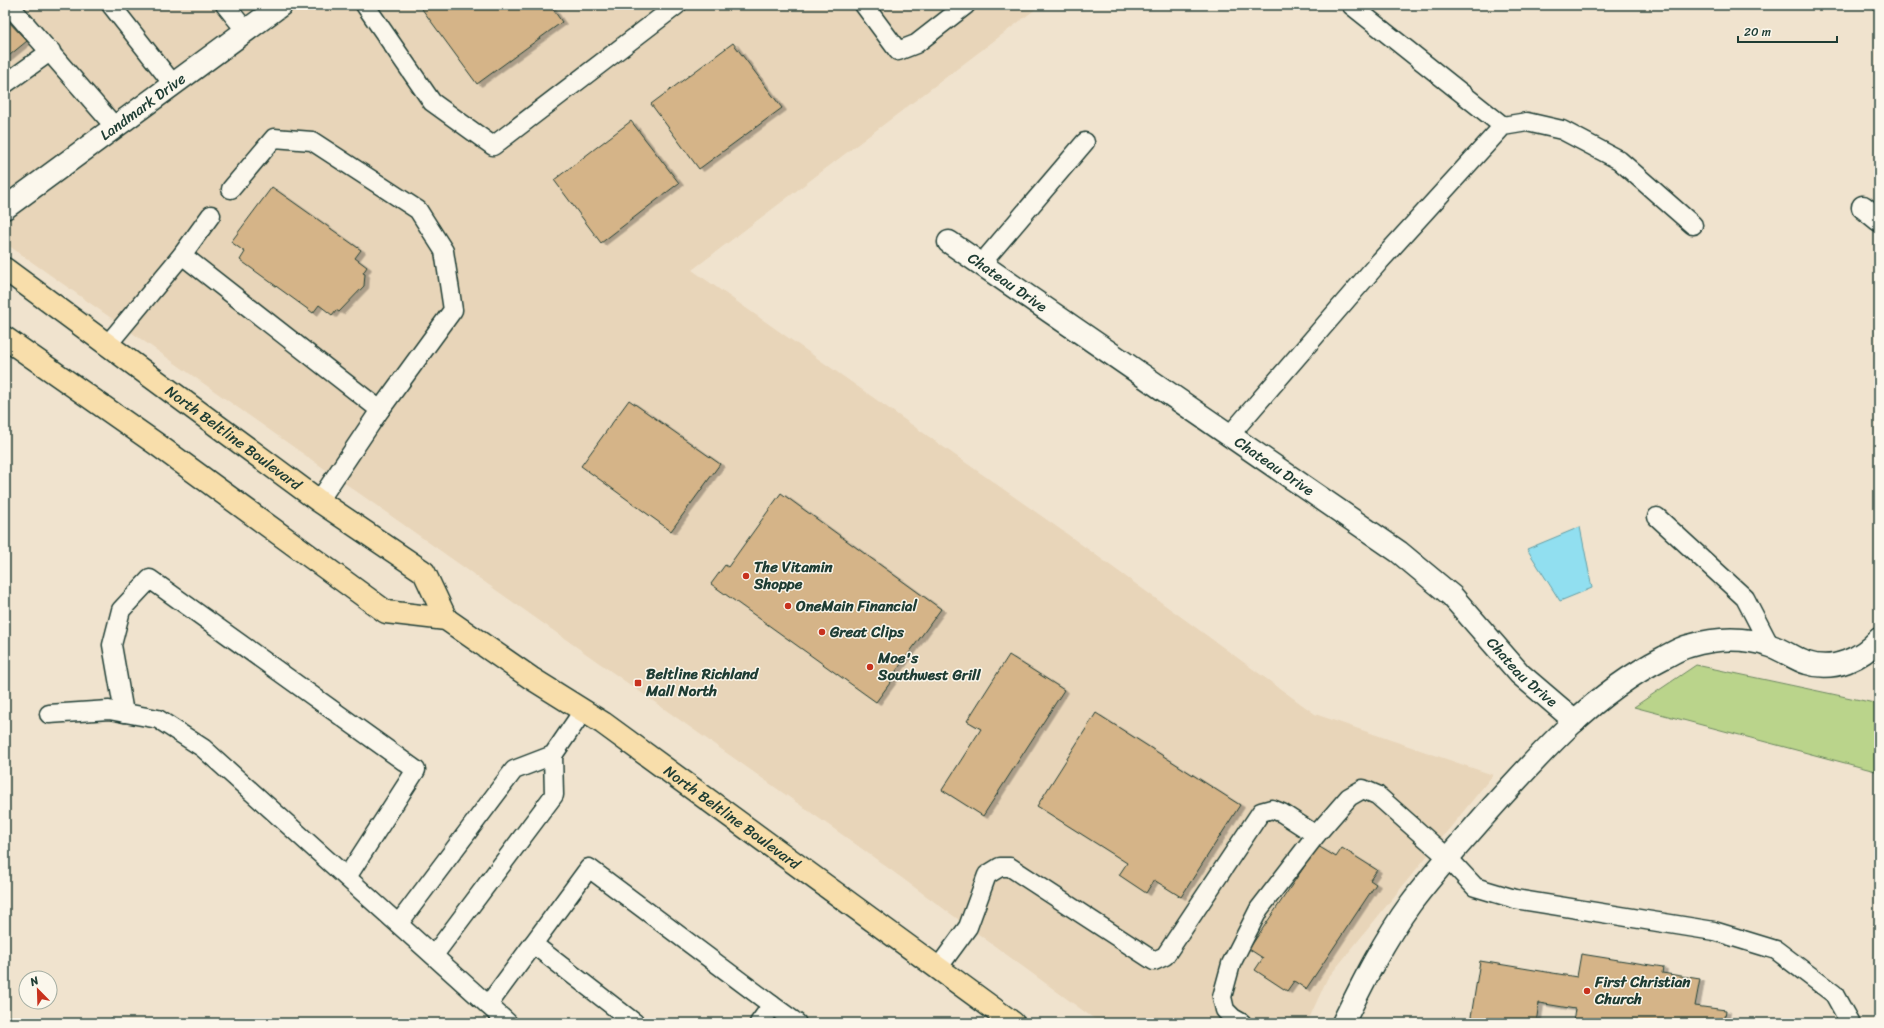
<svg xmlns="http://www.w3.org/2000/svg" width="1884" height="1028" font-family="Sriracha,sans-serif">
  <defs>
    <filter id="shadow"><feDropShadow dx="4.5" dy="2.5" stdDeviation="0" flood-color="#0004"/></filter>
  </defs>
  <rect width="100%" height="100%" fill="#f0e3ce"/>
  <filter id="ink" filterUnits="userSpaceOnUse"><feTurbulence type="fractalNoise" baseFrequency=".025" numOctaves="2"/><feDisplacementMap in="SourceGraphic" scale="8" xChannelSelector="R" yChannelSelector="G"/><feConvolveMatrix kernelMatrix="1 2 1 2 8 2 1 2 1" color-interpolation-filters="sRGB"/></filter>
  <g filter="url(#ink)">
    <path fill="#e8d5b9" d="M5 5H1041L692 270 1067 534 1315 714 1493 775 1327 979 1307 1023H1100L854 843 5 243Z"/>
    <path fill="#bad48b" stroke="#6c8860" d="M1696 665 1879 704V772L1634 707Z"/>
    <path fill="#91dff0" stroke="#639ea5" d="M1580 527 1592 588 1560 601 1527 549Z"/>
    <g fill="#d5b488" stroke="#1f3d34" filter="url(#shadow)">
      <path d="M428 5H550L562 22 477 84 422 9Z"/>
      <path d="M5 18 27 41 5 59Z"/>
      <path d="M733 43 782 108 699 169 651 104Z"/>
      <path d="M631 121 679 183 601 243 554 180Z"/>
      <path d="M272 187 361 250 355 258 367 267 363 273 365 274 364 286 339 312 336 310 332 315 319 305 313 313 240 260 245 252 231 242Z"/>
      <path d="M629 400 720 464 671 531 581 466Z"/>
      <path d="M781 493 941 609 891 678 893 679 876 702 711 584 725 565 728 567Z"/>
      <path d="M1009 655 1064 690 983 816 942 790 981 729 967 721Z"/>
      <path d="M1096 713 1240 805 1181 897 1154 880 1146 893 1119 875 1127 863 1037 806Z"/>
      <path d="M1318 846 1336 857 1342 848 1377 870 1370 880 1376 884 1306 989 1294 981 1287 991 1255 970 1263 958 1249 949Z"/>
      <path d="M1581 954 1663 967 1662 973 1700 979 1695 1006 1726 1010 1724 1023H1573L1575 1009 1539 1003 1536 1023H1470L1480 961 1577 977Z"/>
    </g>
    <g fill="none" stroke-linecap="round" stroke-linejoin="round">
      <defs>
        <g id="service">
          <path d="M9 5 115 127"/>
          <path d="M111 5 173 84"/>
          <path d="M225 5 246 31"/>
          <path d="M365 5 432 102 493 146 677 5"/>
          <path d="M864 5 898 51 916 44 966 5"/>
          <path d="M1351 5 1503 126"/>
          <path d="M5 84 51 51"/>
          <path d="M231 189 274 138 312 141 418 210 444 251 453 310 380 410 319 501"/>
          <path d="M182 255 380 410"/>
          <path d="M981 264 1085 142"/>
          <path d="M108 344 182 255 211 215"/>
          <path d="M1229 436 1380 261 1503 126 1527 122 1562 130 1619 160 1693 225"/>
          <path d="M1657 517 1745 598 1770 646"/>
          <path d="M124 713 112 645 121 610 150 579 416 770 347 877"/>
          <path d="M49 714 109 710 158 719 203 748 508 1023"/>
          <path d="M399 923 514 770 553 755 583 711"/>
          <path d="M533 944 635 1023"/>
          <path d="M434 955 554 795 553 755"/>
          <path d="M938 968 968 927 987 875 1000 867H1010L1154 961 1165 956 1261 812 1272 809 1282 813 1316 835"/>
          <path d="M488 1005 589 868 772 1005"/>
          <path d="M759 1023 772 1005 797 1023"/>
          <path d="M1242 1023 1233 1018 1225 1010 1222 997 1231 964 1259 909 1316 835 1349 797 1363 789 1377 795 1448 858 1475 887 1515 899 1714 931 1776 950 1834 994 1850 1023"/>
        </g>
        <g id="minor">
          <path d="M1863 207 1879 220"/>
          <path id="s1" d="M5 208 281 5"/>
          <path id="s2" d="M949 242 1399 552 1452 596 1520 674 1575 721"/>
          <path d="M1343 1023C1363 982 1384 940 1411 903 1434 872 1461 843 1486 814 1538 756 1592 694 1663 658 1671 654 1680 648 1689 646 1716 638 1744 637 1771 646 1783 650 1796 660 1807 663 1834 672 1862 658 1879 639"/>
        </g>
        <g id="primary">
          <path id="s3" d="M5 269 319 501 424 572 446 619"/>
          <path id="s4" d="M5 338 155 443 386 612 446 619 531 678 603 723 1013 1023"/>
        </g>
      </defs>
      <use href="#service" stroke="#1f3d34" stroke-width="21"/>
      <use href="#minor" stroke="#1f3d34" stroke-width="25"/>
      <use href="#primary" stroke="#1f3d34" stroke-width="25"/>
      <use href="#service" stroke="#fbf7ec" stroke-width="18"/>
      <use href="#minor" stroke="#fbf7ec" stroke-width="22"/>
      <use href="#primary" stroke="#f8deab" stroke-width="22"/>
    </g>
  </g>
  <g fill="#c8321e" stroke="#fbf7ec" stroke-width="1.5">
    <circle cx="746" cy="576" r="4"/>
    <circle cx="788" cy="606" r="4"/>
    <circle cx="822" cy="632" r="4"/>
    <circle cx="870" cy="667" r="4"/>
    <rect x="634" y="679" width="8" height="8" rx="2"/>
    <circle cx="1587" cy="991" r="4"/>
  </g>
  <g text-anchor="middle" stroke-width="3" stroke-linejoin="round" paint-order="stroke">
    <g font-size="15" fill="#1f3d34" stroke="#fbf7ec">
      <text dy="5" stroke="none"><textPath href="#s1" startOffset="171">Landmark Drive</textPath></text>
      <text dy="5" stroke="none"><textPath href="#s2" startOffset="71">Chateau Drive</textPath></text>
      <text dy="5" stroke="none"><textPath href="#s3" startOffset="284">North Beltline Boulevard</textPath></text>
      <text dy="5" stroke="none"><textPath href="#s2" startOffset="395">Chateau Drive</textPath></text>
      <text dy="5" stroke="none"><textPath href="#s2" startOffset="719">Chateau Drive</textPath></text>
      <text dy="5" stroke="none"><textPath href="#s4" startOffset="878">North Beltline Boulevard</textPath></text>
    </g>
    <g font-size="15" font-weight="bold" fill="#1f3d34" stroke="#fbf7ec" text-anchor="start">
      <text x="754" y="572">The Vitamin<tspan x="754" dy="17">Shoppe</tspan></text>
      <text x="796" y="611">OneMain Financial</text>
      <text x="830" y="637">Great Clips</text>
      <text x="878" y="663">Moe's<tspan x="878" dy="17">Southwest Grill</tspan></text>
      <text x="646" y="679">Beltline Richland<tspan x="646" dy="17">Mall North</tspan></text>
      <text x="1595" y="987">First Christian<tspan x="1595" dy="17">Church</tspan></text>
    </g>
  </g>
  <rect width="1884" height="1028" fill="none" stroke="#fbf7ec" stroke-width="20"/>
  <rect x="10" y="10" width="1864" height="1008" fill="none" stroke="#1f3d34" stroke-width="1.5" filter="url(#ink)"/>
  <g transform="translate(38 990) rotate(337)"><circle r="19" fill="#fbf7ec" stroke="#a3ada2"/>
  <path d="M0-3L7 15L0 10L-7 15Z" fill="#c8321e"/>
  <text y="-6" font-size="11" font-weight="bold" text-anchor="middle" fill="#1f3d34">N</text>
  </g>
  <path d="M1738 36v6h99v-6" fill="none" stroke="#1f3d34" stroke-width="2"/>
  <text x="1744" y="36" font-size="12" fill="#1f3d34" stroke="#fbf7ec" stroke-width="3" paint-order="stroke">20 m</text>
</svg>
